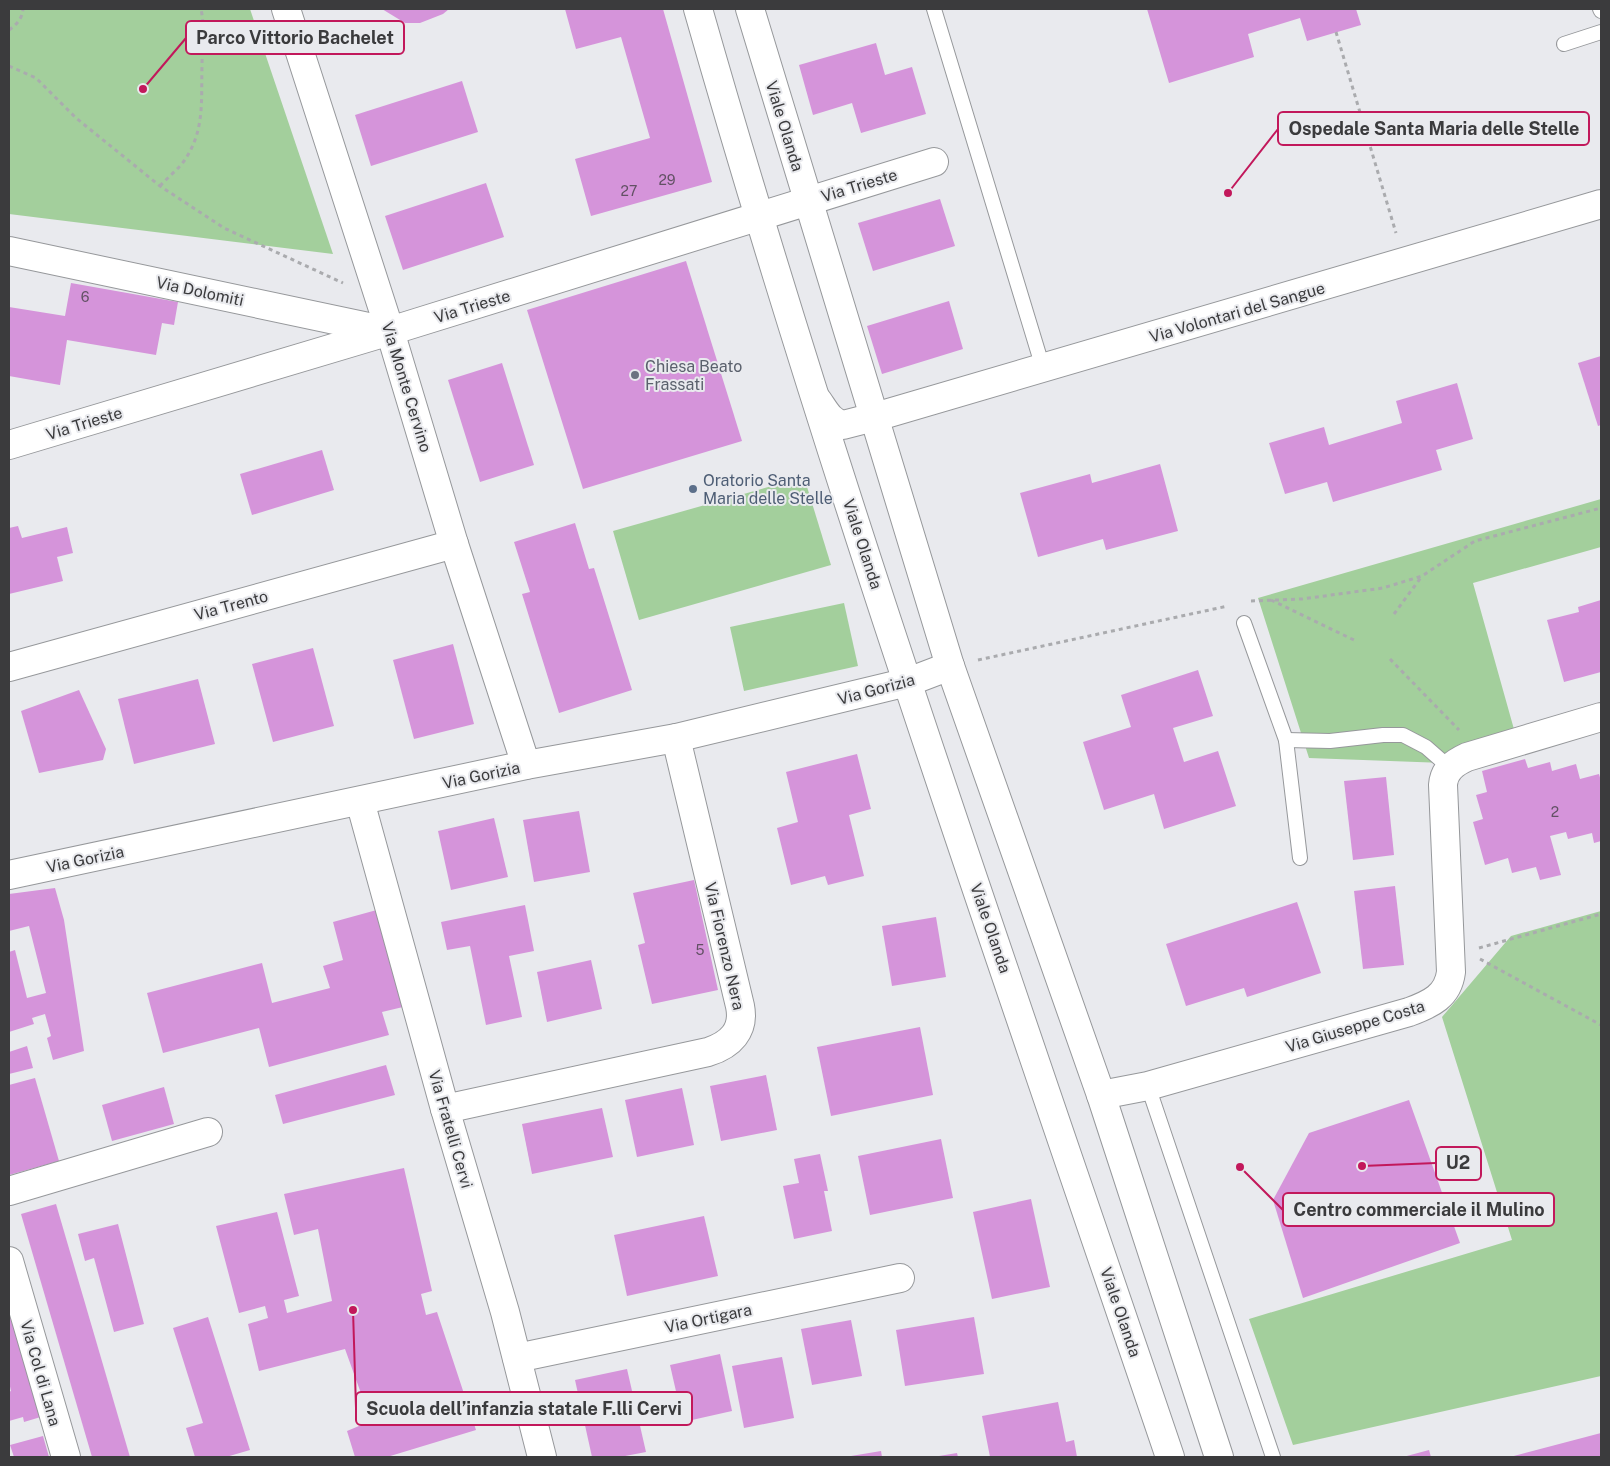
<svg xmlns="http://www.w3.org/2000/svg" width="1610" height="1466" font-family="'Public Sans',sans-serif">
  <rect width="100%" height="100%" fill="#e9eaee"/>
  <g fill="#a3cf9c">
    <path d="M9 9H250L333 254 9 214Z"/>
    <path d="M804 477 831 565 639 620 613 531Z"/>
    <path d="M1601 499V547L1473 583 1517 740 1444 763 1309 758 1258 598Z"/>
    <path d="M844 603 858 666 744 691 730 627Z"/>
    <path d="M1601 911V1376L1293 1445 1249 1319 1512 1240 1442 1017 1511 936Z"/>
  </g>
  <g fill="#d594da">
    <path d="M382 9H449L443 14 420 23H405Z"/>
    <path d="M565 9H663L712 182 591 216 575 159 650 138 621 37 576 49Z"/>
    <path d="M1147 9H1356L1361 25 1307 41 1300 18 1248 34 1254 57 1169 83Z"/>
    <path d="M876 43 885 75 912 67 926 114 861 133 852 103 813 115 799 65Z"/>
    <path d="M462 81 478 132 371 166 355 115Z"/>
    <path d="M486 183 504 237 403 270 385 216Z"/>
    <path d="M940 199 955 246 873 271 858 223Z"/>
    <path d="M686 261 742 441 583 489 527 310Z"/>
    <path d="M71 283 178 302 174 325 162 323 156 355 67 340 60 385 9 376V307L65 316Z"/>
    <path d="M949 301 963 349 882 374 867 326Z"/>
    <path d="M1601 356V425L1598 426 1578 363Z"/>
    <path d="M502 363 534 465 480 482 448 380Z"/>
    <path d="M1457 383 1473 439 1436 450 1442 470 1333 502 1327 482 1285 494 1269 443 1324 427 1329 445 1402 423 1396 401Z"/>
    <path d="M322 450 334 490 252 515 240 474Z"/>
    <path d="M1160 464 1178 531 1106 550 1103 539 1038 557 1020 493 1090 474 1092 483Z"/>
    <path d="M575 523 589 569 594 568 632 690 559 713 522 594 530 592 514 542Z"/>
    <path d="M18 526 22 538 67 527 73 553 57 557 63 581 9 594V528Z"/>
    <path d="M1601 600V672L1564 682 1547 620 1579 612 1578 607Z"/>
    <path d="M453 644 474 724 414 739 393 660Z"/>
    <path d="M313 648 334 726 273 742 252 664Z"/>
    <path d="M1198 670 1213 716 1173 728 1184 762 1218 751 1236 806 1164 829 1154 794 1104 810 1083 742 1131 727 1121 695Z"/>
    <path d="M198 679 215 744 134 764 118 699Z"/>
    <path d="M79 690 106 749 103 760 39 773 21 711Z"/>
    <path d="M857 754 871 809 849 815 864 876 828 885 825 876 791 885 777 828 798 822 786 772Z"/>
    <path d="M1525 759 1528 768 1550 762 1552 771 1576 764 1580 779 1599 774 1601 781V841L1594 843 1592 833 1568 839 1566 832 1550 836 1561 875 1540 880 1536 867 1512 873 1508 858 1485 865 1473 822 1483 819 1476 795 1487 792 1482 771Z"/>
    <path d="M1386 777 1394 855 1353 860 1344 781Z"/>
    <path d="M579 811 590 872 534 882 523 820Z"/>
    <path d="M494 818 508 877 451 890 438 831Z"/>
    <path d="M694 880 718 990 652 1004 638 945 645 943 633 893Z"/>
    <path d="M1395 886 1404 965 1363 969 1354 891Z"/>
    <path d="M55 888 64 920 84 1051 53 1060 47 1038 51 1036 45 1014 32 1018 34 1024 9 1032V952L15 950 27 998 46 993 29 926 9 931V894Z"/>
    <path d="M1297 902 1321 973 1247 997 1244 988 1186 1006 1166 944Z"/>
    <path d="M525 905 534 951 509 956 522 1017 486 1025 470 946 447 950 441 922Z"/>
    <path d="M384 908 403 1007 382 1012 389 1035 269 1067 259 1028 163 1053 147 993 262 963 272 1003 330 988 323 966 343 960 333 922Z"/>
    <path d="M936 917 946 977 892 986 882 926Z"/>
    <path d="M591 960 602 1009 547 1022 537 972Z"/>
    <path d="M920 1027 933 1095 831 1116 817 1047Z"/>
    <path d="M27 1046 33 1068 9 1074V1052Z"/>
    <path d="M386 1065 395 1095 283 1124 275 1095Z"/>
    <path d="M766 1075 777 1130 721 1141 710 1086Z"/>
    <path d="M35 1078 59 1161 9 1175V1085Z"/>
    <path d="M164 1087 174 1124 112 1141 102 1105Z"/>
    <path d="M682 1088 694 1145 637 1157 625 1100Z"/>
    <path d="M1409 1100 1460 1243 1303 1298 1273 1200 1309 1133Z"/>
    <path d="M602 1108 613 1157 532 1174 522 1124Z"/>
    <path d="M941 1139 953 1198 870 1215 858 1156Z"/>
    <path d="M820 1154 828 1191H824L832 1231 794 1239 783 1186 799 1183 794 1159Z"/>
    <path d="M404 1168 432 1291 421 1294 426 1315 437 1312 476 1430 387 1457H355L347 1431 371 1421 345 1349 259 1371 248 1324 268 1318 265 1306 239 1313 216 1226 277 1212 299 1296 284 1300 287 1313 332 1301 318 1229 294 1235 284 1194Z"/>
    <path d="M1031 1199 1050 1287 992 1299 973 1212Z"/>
    <path d="M56 1204 130 1457H92L21 1214Z"/>
    <path d="M704 1216 718 1276 627 1296 614 1235Z"/>
    <path d="M118 1224 144 1324 114 1332 94 1258 85 1261 78 1234Z"/>
    <path d="M9 1296 44 1416 24 1422 23 1417 9 1421V1392L11 1391 9 1382Z"/>
    <path d="M208 1317 250 1450 226 1457H195L186 1428 203 1423 173 1328Z"/>
    <path d="M974 1317 984 1374 905 1386 896 1330Z"/>
    <path d="M851 1320 862 1376 812 1385 801 1329Z"/>
    <path d="M720 1354 732 1411 683 1422 670 1365Z"/>
    <path d="M782 1357 794 1418 744 1428 732 1366Z"/>
    <path d="M627 1369 646 1452 620 1457H592L575 1380Z"/>
    <path d="M1058 1402 1066 1442 1074 1440 1077 1457H990L982 1416Z"/>
    <path d="M1601 1433V1457H1510Z"/>
    <path d="M43 1436 49 1457H14L10 1445Z"/>
    <path d="M1429 1450 1431 1457H1403Z"/>
    <path d="M881 1451 882 1457H851V1456Z"/>
    <path d="M957 1453 958 1457H939V1456Z"/>
  </g>
  <g fill="none" stroke-linecap="round" stroke-linejoin="round">
    <defs>
      <g id="lane">
        <path d="M934 9 1043 368"/>
        <path d="M1600 9 1601 11"/>
        <path d="M1564 44 1601 32"/>
        <path d="M1244 623 1286 740 1300 858"/>
        <path d="M1286 740 1330 741 1383 735H1403L1426 747 1450 768"/>
        <path d="M1148 1086 1273 1457"/>
      </g>
      <g id="street">
        <path d="M286 9 390 331 454 544 526 765"/>
        <path d="M698 9C837 497 1007 976 1170 1457"/>
        <path d="M750 9 950 666 1101 1095 1219 1457"/>
        <path d="M9 251 387 331"/>
        <path d="M818 401C825 411 830 422 843 425L882 415 1601 204"/>
        <path d="M9 445 390 331 934 162"/>
        <path d="M9 667 454 544"/>
        <path d="M360 801 445 1109 505 1312 542 1457"/>
        <path d="M9 875 526 765 676 738 908 682 950 666"/>
        <path d="M1101 1095 1148 1086 1409 1012C1431 1004 1448 996 1451 972L1443 785C1444 770 1454 763 1467 757L1601 717"/>
        <path d="M445 1109 708 1052C730 1045 745 1031 740 1006L676 738"/>
        <path d="M9 1191 208 1132"/>
        <path d="M9 1261 66 1457"/>
        <path d="M517 1358 900 1278"/>
      </g>
    </defs>
    <use href="#lane" stroke="#96989b" stroke-width="16"/>
    <use href="#street" stroke="#96989b" stroke-width="30"/>
    <g stroke="#aaabae" stroke-width="3" stroke-dasharray="4 4" stroke-linecap="butt">
      <path d="M9 30C17 24 22 19 23 9"/>
      <path d="M1336 32 1396 233"/>
      <path d="M9 66 36 78 76 118 160 186 224 228 343 283"/>
      <path d="M160 186C168 177 180 168 186 158 205 129 201 98 202 66 202 46 205 28 201 9"/>
      <path d="M1271 600 1356 641"/>
      <path d="M1251 601 1302 599 1383 588 1422 576 1475 541 1601 508"/>
      <path d="M1394 614 1422 576"/>
      <path d="M1390 659 1459 730"/>
      <path d="M978 660 1228 606"/>
      <path d="M1479 948 1601 914"/>
      <path d="M1480 959 1601 1025"/>
    </g>
    <use href="#lane" stroke="#fff" stroke-width="14"/>
    <use href="#street" stroke="#fff" stroke-width="28"/>
  </g>
  <circle fill="#6b7280" stroke="#e9eaee" stroke-width="2" cx="635" cy="375" r="5"/>
  <circle fill="#5c6f8a" stroke="#e9eaee" stroke-width="2" cx="693" cy="489" r="5"/>
  <g text-anchor="middle" stroke-width="4" stroke-linejoin="round" paint-order="stroke">
    <g font-size="14" fill="#625164">
      <text x="667" y="185">29</text>
      <text x="629" y="196">27</text>
      <text x="85" y="302">6</text>
      <text x="1555" y="817">2</text>
      <text x="700" y="955">5</text>
    </g>
    <g font-size="16" fill="#3b3b3d" stroke="#e9eaee">
      <text transform="translate(785 126) rotate(73)" y="6">Viale Olanda</text>
      <text transform="translate(859 185) rotate(-17)" y="6">Via Trieste</text>
      <text transform="translate(200 291) rotate(12)" y="6">Via Dolomiti</text>
      <text transform="translate(472 306) rotate(-17)" y="6">Via Trieste</text>
      <text transform="translate(1237 312) rotate(-16)" y="6">Via Volontari del Sangue</text>
      <text transform="translate(407 387) rotate(73)" y="6">Via Monte Cervino</text>
      <text transform="translate(84 423) rotate(-17)" y="6">Via Trieste</text>
      <text transform="translate(863 544) rotate(72)" y="6">Viale Olanda</text>
      <text transform="translate(231 605) rotate(-15)" y="6">Via Trento</text>
      <text transform="translate(876 689) rotate(-15)" y="6">Via Gorizia</text>
      <text transform="translate(481 775) rotate(-12)" y="6">Via Gorizia</text>
      <text transform="translate(85 859) rotate(-12)" y="6">Via Gorizia</text>
      <text transform="translate(991 928) rotate(71)" y="6">Viale Olanda</text>
      <text transform="translate(725 946) rotate(77)" y="6">Via Fiorenzo Nera</text>
      <text transform="translate(1355 1026) rotate(-17)" y="6">Via Giuseppe Costa</text>
      <text transform="translate(451 1129) rotate(74)" y="6">Via Fratelli Cervi</text>
      <text transform="translate(1121 1312) rotate(71)" y="6">Viale Olanda</text>
      <text transform="translate(708 1318) rotate(-12)" y="6">Via Ortigara</text>
      <text transform="translate(41 1373) rotate(74)" y="6">Via Col di Lana</text>
    </g>
    <g font-size="16" fill="#5b616d" stroke="#e9eaee" text-anchor="start">
      <text x="645" y="372">Chiesa Beato<tspan x="645" dy="18">Frassati</tspan></text>
    </g>
    <g font-size="16" fill="#4e5e75" stroke="#e9eaee" text-anchor="start">
      <text x="703" y="486">Oratorio Santa<tspan x="703" dy="18">Maria delle Stelle</tspan></text>
    </g>
  </g>
  <path fill="none" stroke="#c2185b" stroke-width="2" d="M143 89L186 38M1228 193L1278 129M1362 1166L1436 1163M1240 1167L1283 1210M353 1310L356 1408"/>
  <g fill="#c2185b" stroke="#e9eaee" stroke-width="2">
    <circle cx="143" cy="89" r="5"/>
    <circle cx="1228" cy="193" r="5"/>
    <circle cx="1362" cy="1166" r="5"/>
    <circle cx="1240" cy="1167" r="5"/>
    <circle cx="353" cy="1310" r="5"/>
  </g>
  <g fill="#e9eaee" stroke="#c2185b" stroke-width="2">
    <rect x="186" y="21" width="218" height="33" rx="5"/>
    <rect x="1278" y="112" width="311" height="33" rx="5"/>
    <rect x="1436" y="1147" width="45" height="33" rx="5"/>
    <rect x="1283" y="1193" width="271" height="33" rx="5"/>
    <rect x="356" y="1392" width="336" height="33" rx="5"/>
  </g>
  <g font-size="18" text-anchor="middle" font-weight="bold" fill="#3b3b3d">
    <text x="295" y="44">Parco Vittorio Bachelet</text>
    <text x="1434" y="135">Ospedale Santa Maria delle Stelle</text>
    <text x="1458" y="1169">U2</text>
    <text x="1419" y="1216">Centro commerciale il Mulino</text>
    <text x="524" y="1415">Scuola dell’infanzia statale F.lli Cervi</text>
  </g>
  <rect width="1610" height="1466" fill="none" stroke="#3b3b3d" stroke-width="20"/>
</svg>
